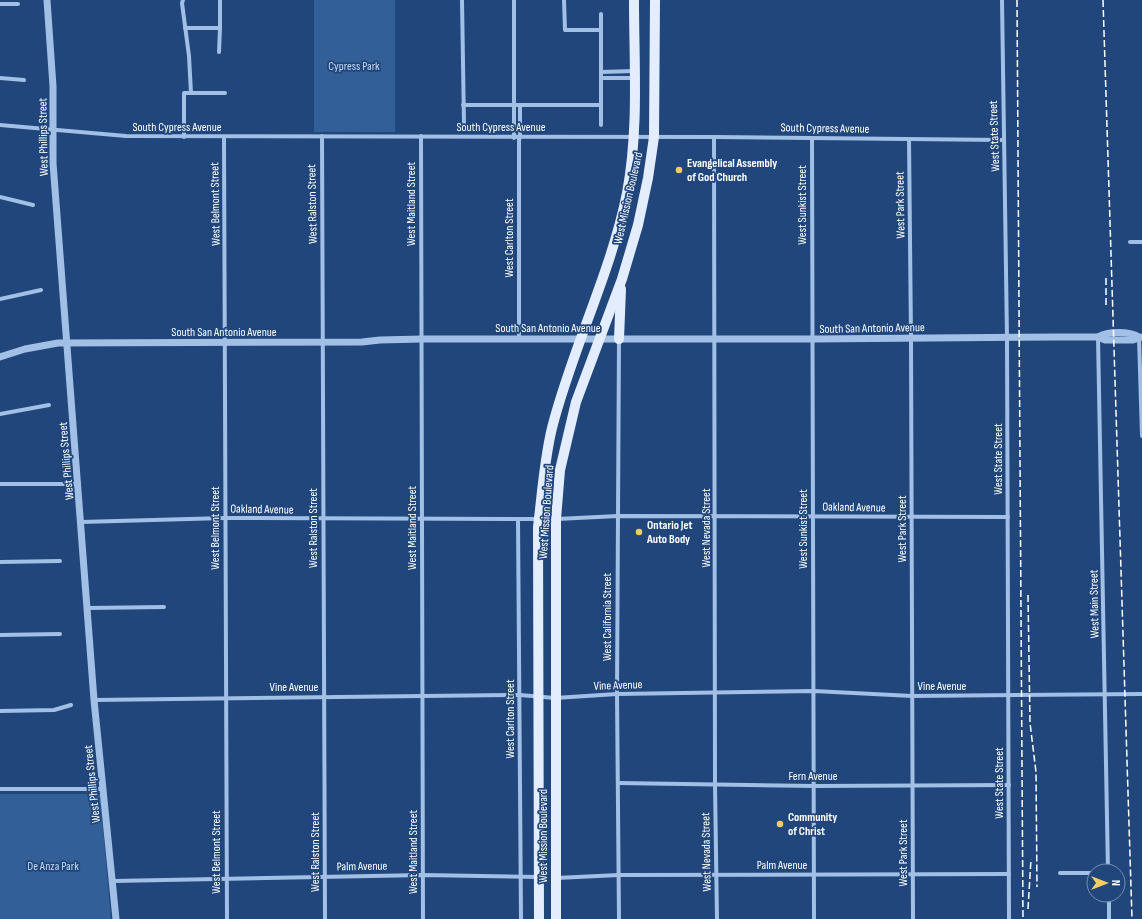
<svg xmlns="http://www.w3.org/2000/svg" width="1142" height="919" font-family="'Sofia Sans Condensed',sans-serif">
  <rect width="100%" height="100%" fill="#20467b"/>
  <g fill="#335f99">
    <rect x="314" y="0" width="81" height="132"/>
    <path d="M0 794H100L111 919H0Z"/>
  </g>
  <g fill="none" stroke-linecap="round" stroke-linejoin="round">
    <g stroke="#a2bfe6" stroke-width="4">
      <path d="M183 0 182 3 189 56 191 93H225"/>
      <path d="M220 0V28"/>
      <path d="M462 0 464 124"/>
      <path d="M514 0V138"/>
      <path d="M564 0 565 30H601"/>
      <path d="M1002 0 1007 338 1009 919"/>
      <path d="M0 4H18"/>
      <path d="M185 28H220L219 52"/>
      <path d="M601 72 634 71"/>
      <path d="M0 78 24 80"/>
      <path d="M601 78H634"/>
      <path d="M463 105H601"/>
      <path d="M0 125 126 136 714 137 1003 140"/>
      <path d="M601 125V14"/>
      <path d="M322 136 325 919"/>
      <path d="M421 136 423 919"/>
      <path d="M184 137V93H191"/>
      <path d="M224 137 227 919"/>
      <path d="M714 137 715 785 717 919"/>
      <path d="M519 138V339"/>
      <path d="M520 138V105"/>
      <path d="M812 138 814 919"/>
      <path d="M909 139 911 338 913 919"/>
      <path d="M0 197 33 205"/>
      <path d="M1130 242H1142"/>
      <path d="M0 299 41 290"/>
      <path d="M1098 337 1108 871"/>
      <path d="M1139 337 1142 436"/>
      <path d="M619 339 617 694 619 919"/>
      <path d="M0 414 49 405"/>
      <path d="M0 484H79"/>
      <path d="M518 519 521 919"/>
      <path d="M557 519 618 516 1008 517"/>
      <path d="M81 522 225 518 538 519"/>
      <path d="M0 562 60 561"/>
      <path d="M87 608 164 607"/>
      <path d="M0 635 60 634"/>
      <path d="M94 700 423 696 520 695 555 698 617 694 814 691 912 696 1142 694"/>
      <path d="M0 711 54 710 71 705"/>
      <path d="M618 783 815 786 1009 785"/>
      <path d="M0 789H103"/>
      <path d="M1060 873H1094"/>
      <path d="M556 878 619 875 1009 874"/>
      <path d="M113 881 423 875 538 877"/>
      <path d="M1109 895V919"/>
    </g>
    <g stroke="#a2bfe6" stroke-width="7">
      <path d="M47 0 53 86V163L94 700 116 919"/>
      <path d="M1098 337C1108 331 1129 331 1139 337"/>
      <path d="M0 357 25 349 58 343 362 342 380 340 422 339H813L1058 337H1098L1105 340H1133L1142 337"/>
    </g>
    <g stroke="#e3edfd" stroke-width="10">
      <path d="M619 339 621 289"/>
      <path d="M539 919 538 527C542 495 544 461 552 428 572 349 611 273 627 193 639 129 634 64 634 0"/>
      <path d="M556 919V519L560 470 576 402 622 279 638 225 648 178 654 137 655 0"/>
    </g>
    <g stroke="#fff" stroke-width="1.5" stroke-dasharray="7 3" stroke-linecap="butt">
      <path d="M1017 0 1023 919"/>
      <path d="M1103 0 1132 919"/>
      <path d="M1106 278V307"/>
      <path d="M1028 595 1030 723 1036 772 1037 887"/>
      <path d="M1028 909 1031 859"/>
    </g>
  </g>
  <g fill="#f3cd63" stroke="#20467b" stroke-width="1.5">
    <circle cx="679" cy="170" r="4"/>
    <circle cx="639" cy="532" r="4"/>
    <circle cx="780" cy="824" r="4"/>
  </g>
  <g text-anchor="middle" stroke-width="3.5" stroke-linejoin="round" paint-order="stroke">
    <g font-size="12" fill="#c5daf5" stroke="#20467b">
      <text x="354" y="70">Cypress Park</text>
      <text x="53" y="870">De Anza Park</text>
    </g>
    <g font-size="12" fill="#fff" stroke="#20467b">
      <text x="177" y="131">South Cypress Avenue</text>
      <text x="501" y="131">South Cypress Avenue</text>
      <text transform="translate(825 128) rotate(1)" y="4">South Cypress Avenue</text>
      <text transform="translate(994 136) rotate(-92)" y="4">West State Street</text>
      <text transform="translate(43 137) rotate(-91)" y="4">West Phillips Street</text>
      <text transform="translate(628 198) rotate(-77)" y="4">West Mission Boulevard</text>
      <text transform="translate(215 204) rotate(-91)" y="4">West Belmont Street</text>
      <text transform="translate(312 204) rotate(-91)" y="4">West Ralston Street</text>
      <text transform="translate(411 204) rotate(-90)" y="4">West Maitland Street</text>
      <text transform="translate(802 205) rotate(-90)" y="4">West Sunkist Street</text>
      <text transform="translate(900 205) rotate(-91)" y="4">West Park Street</text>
      <text transform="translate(509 238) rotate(-90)" y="4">West Carlton Street</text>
      <text x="548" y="332">South San Antonio Avenue</text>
      <text transform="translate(872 328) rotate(-1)" y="4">South San Antonio Avenue</text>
      <text x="224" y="336">South San Antonio Avenue</text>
      <text transform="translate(998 459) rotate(-90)" y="4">West State Street</text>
      <text transform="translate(66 461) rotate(-95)" y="4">West Phillips Street</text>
      <text transform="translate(854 507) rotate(1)" y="4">Oakland Avenue</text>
      <text transform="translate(262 509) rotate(1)" y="4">Oakland Avenue</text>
      <text transform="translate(546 512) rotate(-86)" y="4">West Mission Boulevard</text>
      <text transform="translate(215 528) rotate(-90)" y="4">West Belmont Street</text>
      <text transform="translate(313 528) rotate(-90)" y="4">West Ralston Street</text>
      <text transform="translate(412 528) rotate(-90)" y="4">West Maitland Street</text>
      <text transform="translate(706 528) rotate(-90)" y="4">West Nevada Street</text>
      <text transform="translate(803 529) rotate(-90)" y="4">West Sunkist Street</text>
      <text transform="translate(902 529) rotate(-90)" y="4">West Park Street</text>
      <text transform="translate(1094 604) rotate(-91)" y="4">West Main Street</text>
      <text transform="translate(607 617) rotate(-90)" y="4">West California Street</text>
      <text transform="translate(618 685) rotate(-2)" y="4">Vine Avenue</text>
      <text x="942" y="690">Vine Avenue</text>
      <text x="294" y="691">Vine Avenue</text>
      <text transform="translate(510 719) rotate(-90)" y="4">West Carlton Street</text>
      <text x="813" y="780">Fern Avenue</text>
      <text transform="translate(999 783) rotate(-90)" y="4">West State Street</text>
      <text transform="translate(92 784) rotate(-96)" y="4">West Phillips Street</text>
      <text transform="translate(543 836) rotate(-90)" y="4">West Mission Boulevard</text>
      <text transform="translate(216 852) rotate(-90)" y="4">West Belmont Street</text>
      <text transform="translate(315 852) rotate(-90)" y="4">West Ralston Street</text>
      <text transform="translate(413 852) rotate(-90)" y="4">West Maitland Street</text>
      <text transform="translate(706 852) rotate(-91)" y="4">West Nevada Street</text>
      <text transform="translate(903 853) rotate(-90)" y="4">West Park Street</text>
      <text x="782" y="869">Palm Avenue</text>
      <text transform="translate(362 866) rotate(-1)" y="4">Palm Avenue</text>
    </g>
    <g font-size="12" font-weight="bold" fill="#fff" stroke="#20467b" text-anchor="start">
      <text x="687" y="167">Evangelical Assembly<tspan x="687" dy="14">of God Church</tspan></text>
      <text x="647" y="529">Ontario Jet<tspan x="647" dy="14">Auto Body</tspan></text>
      <text x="788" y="821">Community<tspan x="788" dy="14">of Christ</tspan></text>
    </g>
  </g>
  <g transform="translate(1106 883) rotate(90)"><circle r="19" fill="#20467b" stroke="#7990b0"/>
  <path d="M0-3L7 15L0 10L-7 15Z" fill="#f3cd63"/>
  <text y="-6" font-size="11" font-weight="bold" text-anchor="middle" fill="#ffffff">N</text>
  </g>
</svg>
